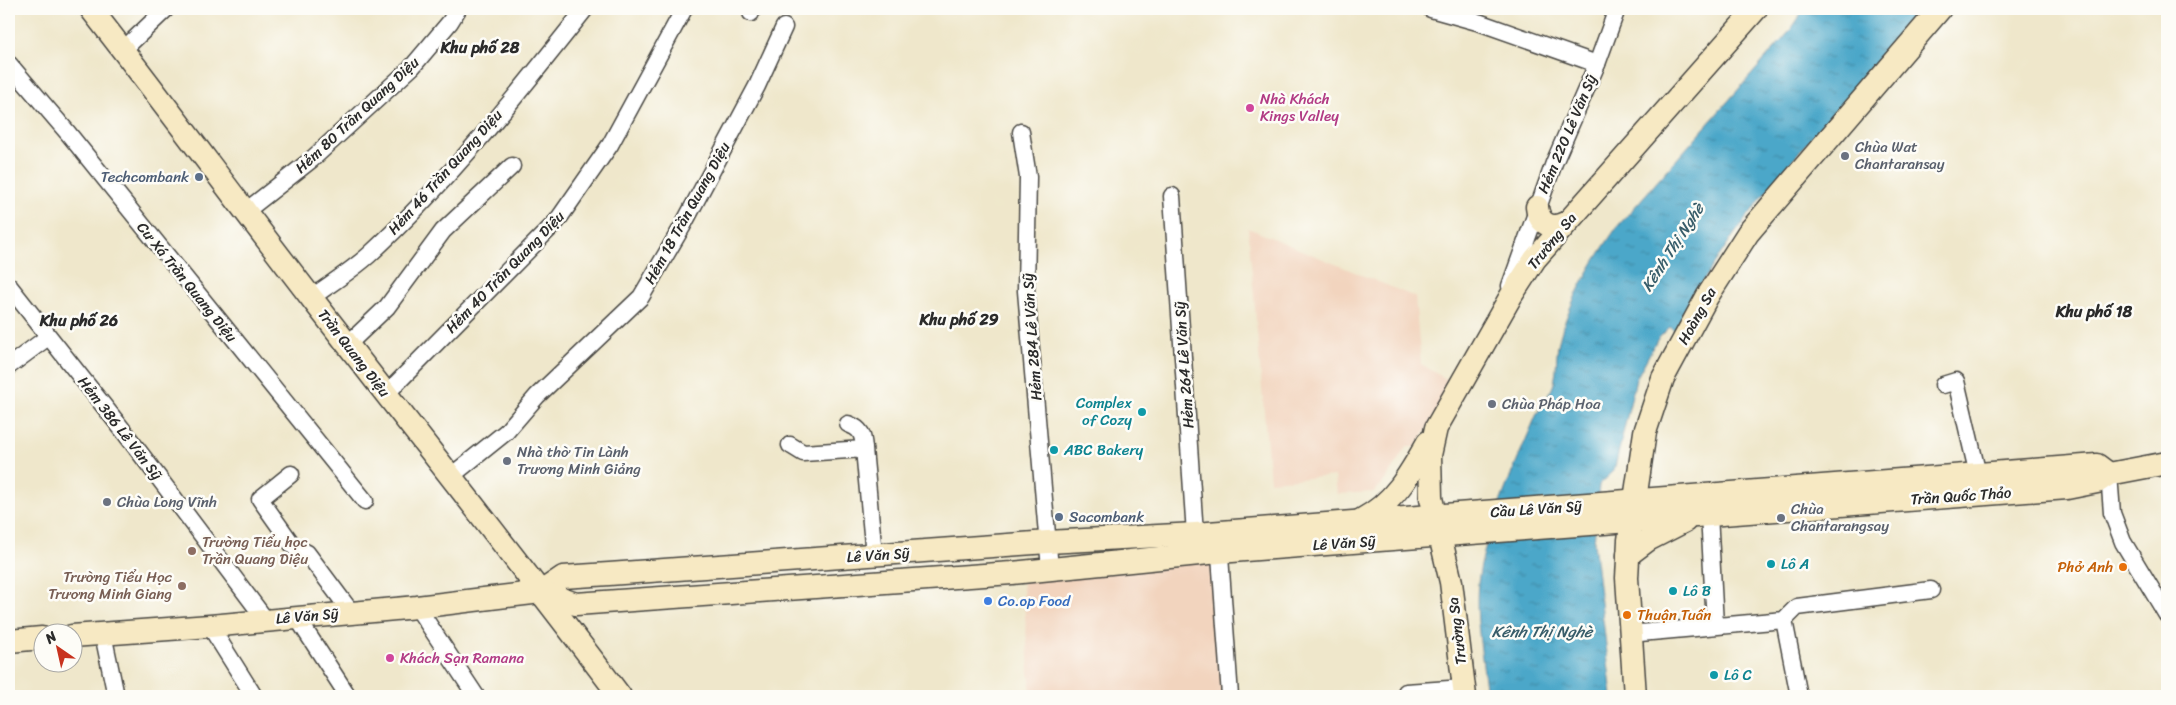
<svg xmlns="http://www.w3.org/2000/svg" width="2176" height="705" font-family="Sriracha,sans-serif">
  <defs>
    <pattern id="water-ripples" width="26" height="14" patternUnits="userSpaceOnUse" patternTransform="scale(1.25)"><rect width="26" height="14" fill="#4ba7c9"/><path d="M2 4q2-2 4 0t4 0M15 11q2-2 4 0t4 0" fill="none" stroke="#3f88a3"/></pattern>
  </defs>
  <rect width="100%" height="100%" fill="#fdfcf7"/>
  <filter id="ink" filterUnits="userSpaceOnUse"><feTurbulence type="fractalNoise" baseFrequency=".02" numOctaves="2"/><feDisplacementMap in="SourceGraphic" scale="10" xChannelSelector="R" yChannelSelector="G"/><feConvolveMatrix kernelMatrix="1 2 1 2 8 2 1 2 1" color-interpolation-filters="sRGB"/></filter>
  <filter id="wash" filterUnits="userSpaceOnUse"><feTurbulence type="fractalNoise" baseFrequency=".0096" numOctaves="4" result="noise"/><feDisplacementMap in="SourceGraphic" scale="20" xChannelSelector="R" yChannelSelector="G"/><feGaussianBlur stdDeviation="1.12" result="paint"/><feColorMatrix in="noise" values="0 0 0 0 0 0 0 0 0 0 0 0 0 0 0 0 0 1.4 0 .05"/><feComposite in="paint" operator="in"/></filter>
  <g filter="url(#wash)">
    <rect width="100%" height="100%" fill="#efe7cb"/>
    <g fill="#f2d4be">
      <path d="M1248 228 1415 297 1421 364 1453 383 1416 447H1406L1386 479 1374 492 1337 494 1335 476 1270 481Z"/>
      <path d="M1215 560 1225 696H1031L1022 575Z"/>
    </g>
    <path fill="url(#water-ripples)" stroke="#3b697a" d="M1805 9H1926C1838 110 1736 210 1675 331L1670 327 1657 340 1636 379 1614 471 1599 485 1594 543 1612 696H1487C1483 659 1473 612 1479 576 1487 526 1516 463 1536 416 1541 405 1551 394 1554 383 1557 371 1556 357 1558 345 1568 302 1592 263 1617 227L1789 32Z"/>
  </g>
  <g filter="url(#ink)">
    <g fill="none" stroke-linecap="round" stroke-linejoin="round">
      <defs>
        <g id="street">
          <path d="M1431 9 1481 23 1597 64 1554 163 1510 286"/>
          <path d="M751 13 752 9"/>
          <path d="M123 50 166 9"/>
          <path d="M9 64 68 133 365 501"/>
          <path d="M1597 64 1617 9"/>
          <path d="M1021 132 1028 177 1026 291 1050 569"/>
          <path d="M1172 196 1195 534"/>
          <path d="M246 211 311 160 412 67 450 22 458 9"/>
          <path d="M9 286 122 429 265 619"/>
          <path d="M311 298C330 284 351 271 369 255 449 181 518 94 585 9"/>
          <path d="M347 345 387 307 443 231 512 166"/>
          <path d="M9 366 48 337"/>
          <path d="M1943 385 1956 381 1978 475"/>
          <path d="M386 394 557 221 610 145 684 9"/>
          <path d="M848 424C862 429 863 435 864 449"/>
          <path d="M790 445 803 453 864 449 874 555"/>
          <path d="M291 474 260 499 294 547 307 553 351 612"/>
          <path d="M2109 474 2112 513 2123 542 2167 615"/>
          <path d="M450 477 506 432 537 396 641 297 682 227 757 86 784 27"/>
          <path d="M1709 514 1715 625"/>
          <path d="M1219 542 1230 696"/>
          <path d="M417 607 476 696"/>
          <path d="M296 616 348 696"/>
          <path d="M1784 620 1799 696"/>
          <path d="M210 626 254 696"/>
          <path d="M103 634 116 696"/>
          <path d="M1629 634 1784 620 1797 607 1931 590"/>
          <path d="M1406 692 1464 688"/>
        </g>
        <g id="secondary">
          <path d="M91 9C166 105 238 203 313 300 415 432 520 563 620 696"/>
          <path d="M1537 207C1539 224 1551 230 1565 223"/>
          <path d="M1361 520C1394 503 1410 474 1428 442"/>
          <path d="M1628 555 1648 540 1685 521"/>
          <path d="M541 592 563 577 609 574 1048 542 1195 534 2097 465 2109 474"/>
          <path d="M72 636 210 626 417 607 541 592 576 604 1012 573 1219 552 2067 488 2097 482 2109 474 2167 463"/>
          <path d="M9 641 42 638"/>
          <path d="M1465 696 1451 582 1431 498 1430 455 1436 428 1511 296 1535 259 1756 9"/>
          <path d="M1635 696 1627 578 1629 540 1645 432 1663 378 1707 297 1748 233 1940 9"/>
        </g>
      </defs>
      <use href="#street" stroke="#484743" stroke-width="19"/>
      <use href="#secondary" stroke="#484743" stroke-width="25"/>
      <use href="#street" stroke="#fff" stroke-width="16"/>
      <use href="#secondary" stroke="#f7e9c3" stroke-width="22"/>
    </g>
  </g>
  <g fill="#d1479c" stroke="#fdfcf7" stroke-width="2">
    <circle cx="1250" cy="108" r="5"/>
    <circle cx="390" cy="658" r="5"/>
  </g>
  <g fill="#6b7280" stroke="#fdfcf7" stroke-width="2">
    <circle cx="1845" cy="156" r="5"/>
    <circle cx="1492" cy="404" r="5"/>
    <circle cx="507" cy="461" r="5"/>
    <circle cx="107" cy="502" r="5"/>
    <circle cx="1781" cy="518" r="5"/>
  </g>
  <g fill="#5c6f8a" stroke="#fdfcf7" stroke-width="2">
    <circle cx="199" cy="177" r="5"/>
    <circle cx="1059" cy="517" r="5"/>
  </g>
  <g fill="#0f9aa8" stroke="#fdfcf7" stroke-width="2">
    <circle cx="1142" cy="412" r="5"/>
    <circle cx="1054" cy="450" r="5"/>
    <circle cx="1771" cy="564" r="5"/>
    <circle cx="1673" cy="591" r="5"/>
    <circle cx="1714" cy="675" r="5"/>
  </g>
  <g fill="#8d6e63" stroke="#fdfcf7" stroke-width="2">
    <circle cx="192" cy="551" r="5"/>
    <circle cx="182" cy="586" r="5"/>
  </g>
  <g fill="#e8710a" stroke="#fdfcf7" stroke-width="2">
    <circle cx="2123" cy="567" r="5"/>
    <circle cx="1627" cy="615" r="5"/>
  </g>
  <circle fill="#3f7fe0" stroke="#fdfcf7" stroke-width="2" cx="988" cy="601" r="5"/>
  <g text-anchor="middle" stroke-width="5" stroke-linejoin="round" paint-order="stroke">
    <g font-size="15" fill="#b23c85" stroke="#fdfcf7" text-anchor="start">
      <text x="1260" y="104">Nhà Khách<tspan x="1260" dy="17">Kings Valley</tspan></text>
      <text x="400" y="663">Khách Sạn Ramana</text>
    </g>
    <g font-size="15" fill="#2b2b2b" stroke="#fdfcf7">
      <text transform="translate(357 115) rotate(-43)" y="5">Hẻm 80 Trần Quang Diệu</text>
      <text transform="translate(1567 134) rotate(-67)" y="5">Hẻm 220 Lê Văn Sỹ</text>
      <text transform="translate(445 172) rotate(-48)" y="5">Hẻm 46 Trần Quang Diệu</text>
      <text transform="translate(687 213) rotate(-61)" y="5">Hẻm 18 Trần Quang Diệu</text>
      <text transform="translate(1552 241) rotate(-51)" y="5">Trường Sa</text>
      <text transform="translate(505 272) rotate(-46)" y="5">Hẻm 40 Trần Quang Diệu</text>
      <text transform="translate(187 282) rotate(51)" y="5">Cư Xá Trần Quang Diệu</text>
      <text transform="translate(1697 316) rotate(-61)" y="5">Hoàng Sa</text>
      <text transform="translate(1032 337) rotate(-94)" y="5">Hẻm 284 Lê Văn Sỹ</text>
      <text transform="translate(354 353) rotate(52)" y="5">Trần Quang Diệu</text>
      <text transform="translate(1184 365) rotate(-94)" y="5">Hẻm 264 Lê Văn Sỹ</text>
      <text transform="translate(120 428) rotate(52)" y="5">Hẻm 386 Lê Văn Sỹ</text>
      <text transform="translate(1961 496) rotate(-4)" y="5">Trần Quốc Thảo</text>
      <text transform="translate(1536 509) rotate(-4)" y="5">Cầu Lê Văn Sỹ</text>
      <text transform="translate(1344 543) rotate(-4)" y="5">Lê Văn Sỹ</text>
      <text transform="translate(878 555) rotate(-4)" y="5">Lê Văn Sỹ</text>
      <text transform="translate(307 616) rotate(-5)" y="5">Lê Văn Sỹ</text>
      <text transform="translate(1457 631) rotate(-97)" y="5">Trường Sa</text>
    </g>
    <g font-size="15" fill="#5b616d" stroke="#fdfcf7" text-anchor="start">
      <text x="1855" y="152">Chùa Wat<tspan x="1855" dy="17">Chantaransay</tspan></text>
      <text x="1502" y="409">Chùa Pháp Hoa</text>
      <text x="517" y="457">Nhà thờ Tin Lành<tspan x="517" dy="17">Trương Minh Giảng</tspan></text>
      <text x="117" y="507">Chùa Long Vĩnh</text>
      <text x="1791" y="514">Chùa<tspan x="1791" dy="17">Chantarangsay</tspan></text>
    </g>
    <g font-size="15" fill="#4e5e75" stroke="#fdfcf7" text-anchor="end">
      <text x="189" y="182">Techcombank</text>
      <text x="1069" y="522" text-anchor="start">Sacombank</text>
    </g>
    <g font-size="15" fill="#0d838f" stroke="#fdfcf7" text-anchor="start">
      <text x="1132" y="408" text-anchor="end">Complex<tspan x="1132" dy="17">of Cozy</tspan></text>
      <text x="1064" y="455">ABC Bakery</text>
      <text x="1781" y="569">Lô A</text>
      <text x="1683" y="596">Lô B</text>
      <text x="1724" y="680">Lô C</text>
    </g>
    <g font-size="15" fill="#785e54" stroke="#fdfcf7" text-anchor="start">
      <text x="202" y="547">Trường Tiểu học<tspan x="202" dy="17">Trần Quang Diệu</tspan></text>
      <text x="172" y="582" text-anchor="end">Trường Tiểu Học<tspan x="172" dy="17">Trương Minh Giang</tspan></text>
    </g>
    <g font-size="15" fill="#c56008" stroke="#fdfcf7" text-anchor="end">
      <text x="2113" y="572">Phở Anh</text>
      <text x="1637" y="620" text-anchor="start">Thuận Tuấn</text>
    </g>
    <g font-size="15" fill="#366cbe" stroke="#fdfcf7" text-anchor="start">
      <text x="998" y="606">Co.op Food</text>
    </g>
    <g font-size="16" font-weight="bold" fill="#2b2b2b" stroke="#fdfcf7">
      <text x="480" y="53">Khu phố 28</text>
      <text x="2094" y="317">Khu phố 18</text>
      <text x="959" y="325">Khu phố 29</text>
      <text x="79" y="326">Khu phố 26</text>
    </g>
    <g font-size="16" font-style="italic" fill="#385d6a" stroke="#fdfcf7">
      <text transform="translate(1672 247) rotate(-57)" y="6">Kênh Thị Nghè</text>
      <text x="1542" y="637">Kênh Thị Nghè</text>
    </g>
  </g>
  <rect width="2176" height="705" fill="none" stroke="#fdfcf7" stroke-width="30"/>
  <g transform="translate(58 648) rotate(326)"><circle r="24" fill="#fdfcf7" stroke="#a9a8a5"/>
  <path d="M0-4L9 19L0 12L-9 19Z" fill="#c8321e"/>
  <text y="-8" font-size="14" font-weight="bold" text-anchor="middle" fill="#2b2b2b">N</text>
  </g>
</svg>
